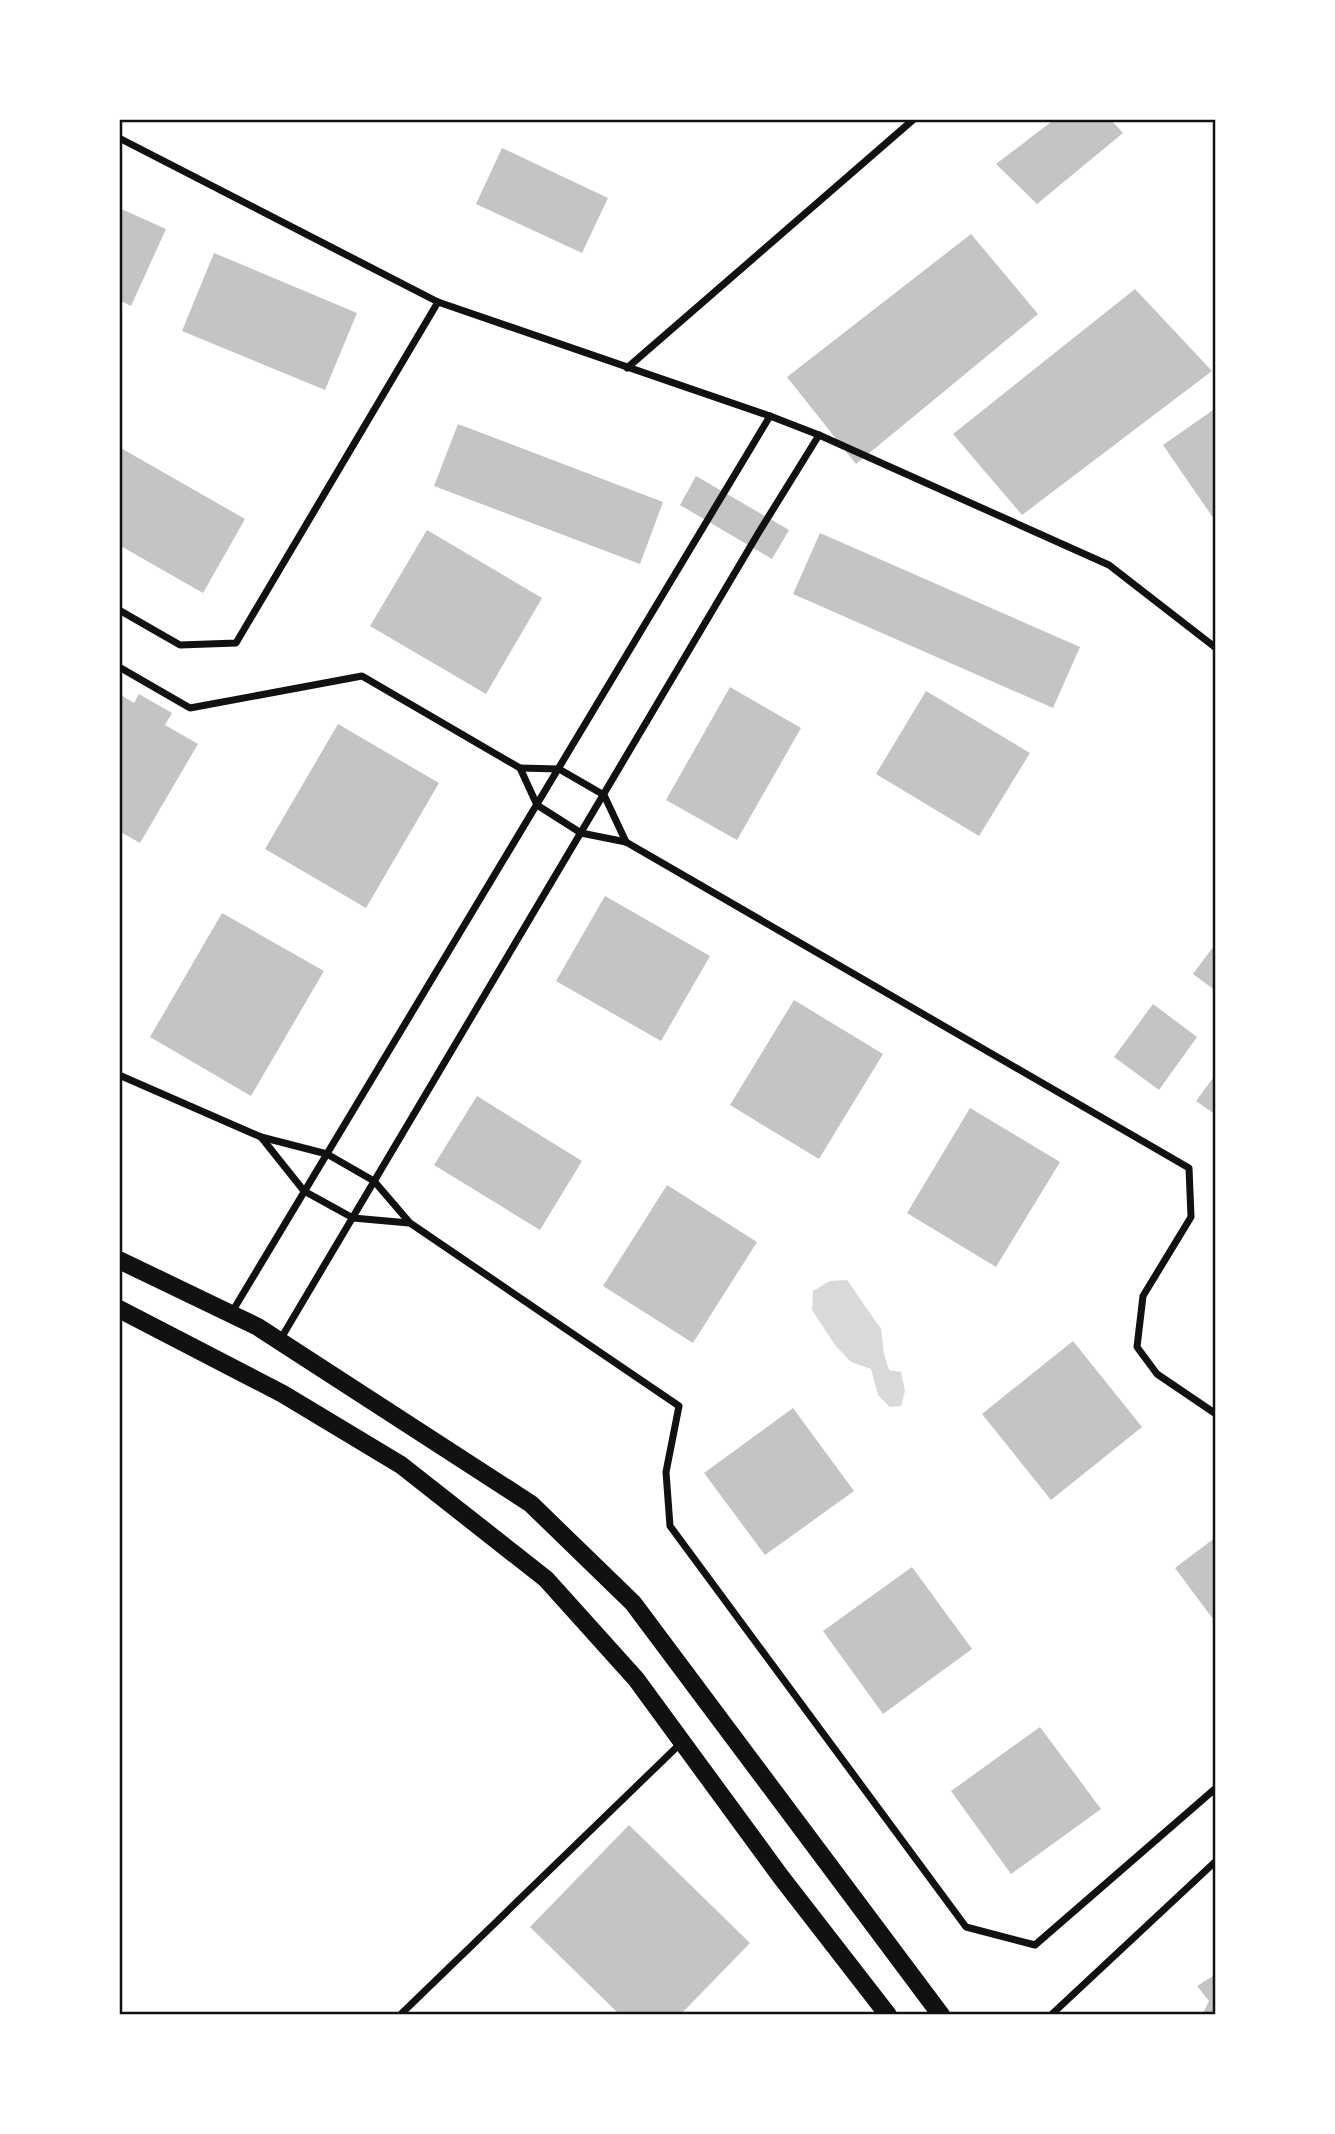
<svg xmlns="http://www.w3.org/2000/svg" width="1335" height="2134" font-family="Karla,sans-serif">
  <rect width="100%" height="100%" fill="#fff"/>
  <path fill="#d9d9d9" d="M847 1280 881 1329 884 1354 889 1370 901 1372 905 1391 901 1406 890 1407 878 1395 871 1369 851 1362 835 1345 812 1310 813 1291 830 1281Z"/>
  <g fill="#c4c4c4">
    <path d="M1055 119H1110L1123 133 1037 204 996 164Z"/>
    <path d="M502 148 608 198 582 253 476 204Z"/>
    <path d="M119 208 166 229 131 306 119 300Z"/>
    <path d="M971 234 1038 314 856 464 787 377Z"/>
    <path d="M214 253 357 313 325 390 182 331Z"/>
    <path d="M1135 289 1212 371 1022 515 953 434Z"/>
    <path d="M1216 408V522L1163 445Z"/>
    <path d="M458 424 663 502 640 564 434 486Z"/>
    <path d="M119 447 245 519 203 593 119 545Z"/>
    <path d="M696 476 789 530 772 559 680 505Z"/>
    <path d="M427 530 542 598 486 694 370 626Z"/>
    <path d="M820 533 1080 647 1053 708 793 594Z"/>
    <path d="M730 687 801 728 737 840 666 800Z"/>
    <path d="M926 691 1030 753 979 836 876 774Z"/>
    <path d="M119 694 134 703 139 694 172 713 165 725 198 744 140 843 119 831Z"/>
    <path d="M338 724 439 783 366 908 265 849Z"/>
    <path d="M605 896 710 956 661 1041 556 981Z"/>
    <path d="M222 913 324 971 251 1096 150 1037Z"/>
    <path d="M1216 943V991L1193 974Z"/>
    <path d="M794 1000 883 1054 819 1159 730 1105Z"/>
    <path d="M1153 1004 1197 1037 1159 1090 1114 1057Z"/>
    <path d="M1216 1074V1115L1196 1101Z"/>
    <path d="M477 1096 582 1161 540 1230 434 1165Z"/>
    <path d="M970 1108 1060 1162 996 1267 907 1213Z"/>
    <path d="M667 1185 757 1242 693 1343 603 1286Z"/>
    <path d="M1073 1341 1142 1427 1051 1500 982 1414Z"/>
    <path d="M793 1408 854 1491 765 1555 704 1473Z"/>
    <path d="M1216 1537V1623L1175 1568Z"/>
    <path d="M912 1567 972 1649 883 1714 823 1631Z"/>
    <path d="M1040 1727 1101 1809 1011 1874 951 1791Z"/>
    <path d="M629 1825 750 1943 680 2015H620L530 1927Z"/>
    <path d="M1216 1974V2015H1202L1209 2001 1197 1986Z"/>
  </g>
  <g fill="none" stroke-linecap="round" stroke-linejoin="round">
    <g stroke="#111" stroke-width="7">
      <path d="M119 138 438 302 770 416 819 435 1109 565 1216 648"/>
      <path d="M627 368 914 119"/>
      <path d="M119 610 180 645 236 643 438 302"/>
      <path d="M119 667 190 708 362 676 520 768 537 805 581 833 626 842 1189 1168 1191 1217 1143 1296 1137 1347 1157 1374 1216 1414"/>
      <path d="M520 768 559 769 604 795 626 842"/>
      <path d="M119 1075 261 1137 327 1154 374 1181 410 1223 679 1406 666 1472 670 1526 966 1927 1035 1945 1216 1788"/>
      <path d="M261 1137 304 1191 353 1218 409 1223"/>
      <path d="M232 1312 770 416"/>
      <path d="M280 1340 759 532 819 435"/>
      <path d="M400 2015 682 1742"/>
      <path d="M1051 2015 1216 1861"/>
    </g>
    <g stroke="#111" stroke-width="18">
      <path d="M119 1260 258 1327 531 1504 633 1603 941 2015"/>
      <path d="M119 1309 283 1394 401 1465 546 1579 636 1679 781 1877 888 2015"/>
    </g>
  </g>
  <rect width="1335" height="2134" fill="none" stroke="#ffffff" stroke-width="242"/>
  <rect x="121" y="121" width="1093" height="1892" fill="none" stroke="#111" stroke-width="2.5"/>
</svg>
